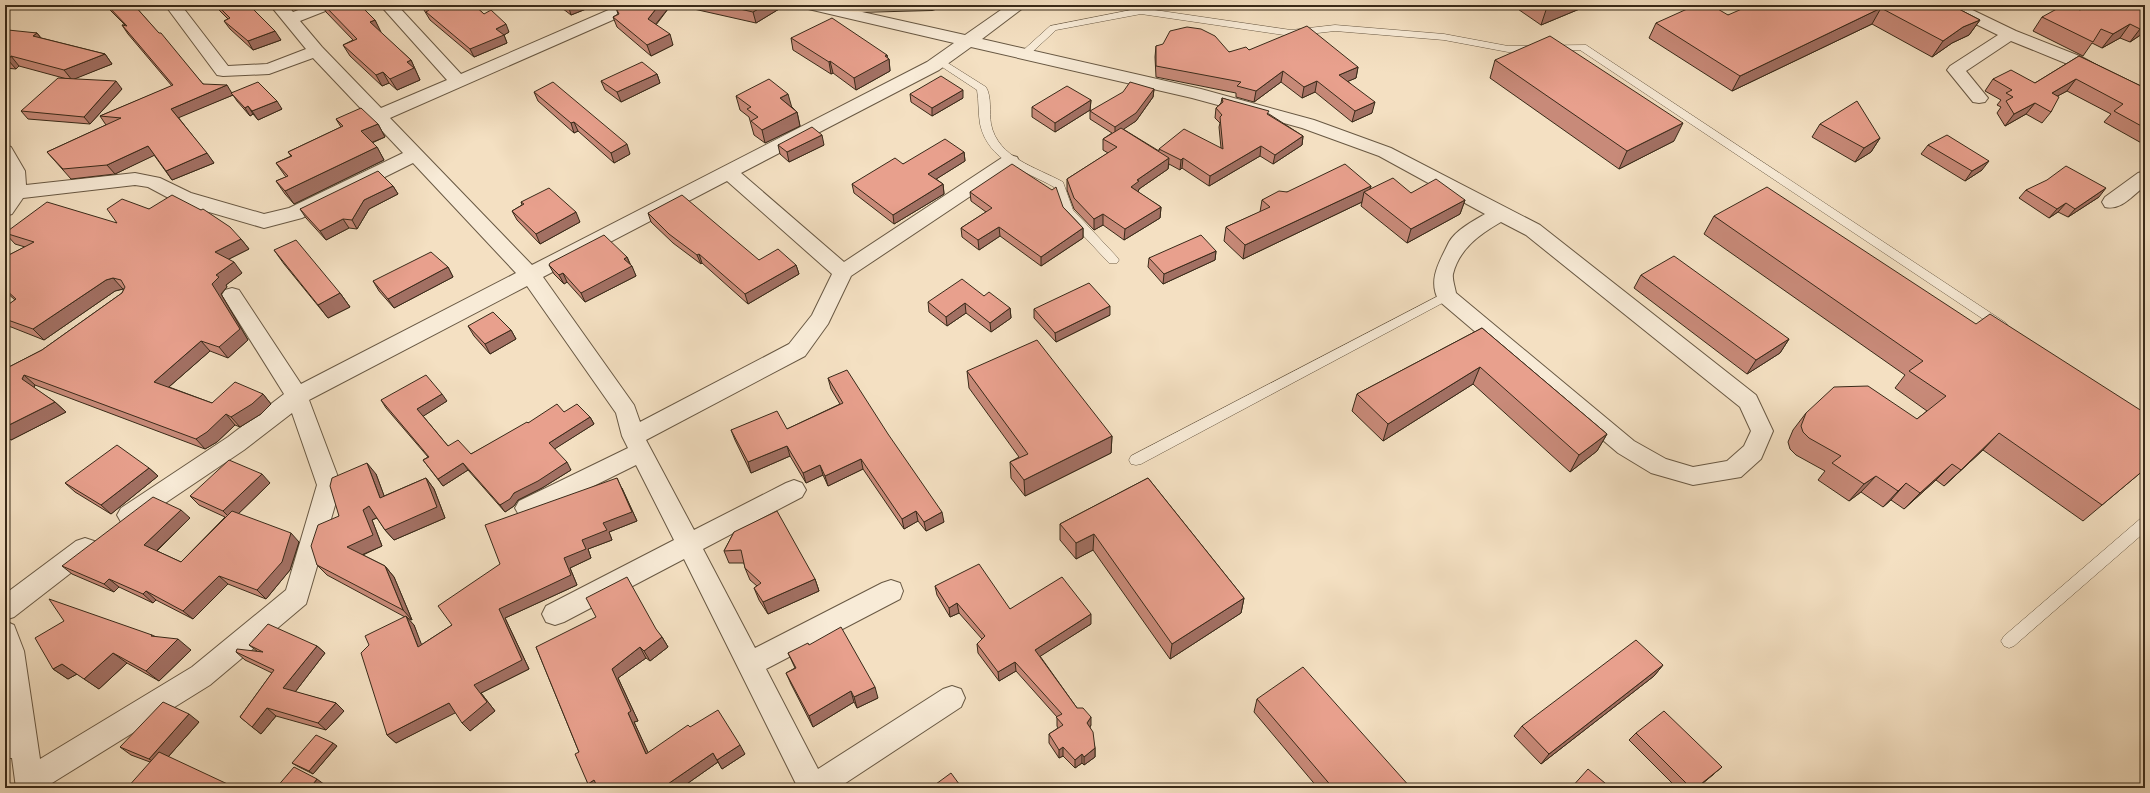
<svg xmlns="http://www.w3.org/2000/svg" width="2150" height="793" font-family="'IM FELL Double Pica',serif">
  <rect width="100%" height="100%" fill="#f4e0c2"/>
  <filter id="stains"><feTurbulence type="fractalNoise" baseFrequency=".005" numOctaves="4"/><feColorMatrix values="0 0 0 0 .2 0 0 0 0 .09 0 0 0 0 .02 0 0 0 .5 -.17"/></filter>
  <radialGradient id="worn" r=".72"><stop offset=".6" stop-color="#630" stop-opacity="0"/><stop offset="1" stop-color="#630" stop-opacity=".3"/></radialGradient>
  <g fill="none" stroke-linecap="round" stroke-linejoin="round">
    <defs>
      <g id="lane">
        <path d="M1141 8 1291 30 1335 25 1444 34 1508 46 1586 45 2006 323 2008 326 2006 329H1998L1580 50 1508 52 1444 40 1335 31 1291 36 1141 14 1056 30 1028 56H1020L1019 54 1050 26Z"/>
        <path d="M940 58 986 87C992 97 989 112 991 124 998 158 1036 167 1063 182L1073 210 1117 257 1119 260 1117 263H1109L1064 215 1054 187C1025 171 988 161 980 124 978 113 979 101 977 90L936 63 935 61Z"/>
        <path d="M1446 292 1452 296 1450 299 1141 464 1136 465 1131 464 1129 460 1131 456Z"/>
        <path d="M2145 517V532L2014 646 2009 648 2004 646 2001 641 2004 636 2140 519Z"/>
      </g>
      <g id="street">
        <path d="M165 5H181L228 66 267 64 306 49 270 5H287L293 12 312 5H335L333 8 300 21 322 47 381 108 447 80 380 5H397L461 74 620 5H642L640 8 390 118 532 265 927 62 954 43 804 8 802 5H831L965 35 1008 5H1027L982 39 1201 89 1314 120 1391 148 1540 225 1756 395 1773 431 1761 459 1741 477 1693 485 1651 473 1618 453 1439 301C1427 280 1440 261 1449 242 1456 230 1473 221 1485 214L1379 156 1302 128 1192 98 971 47 939 70 741 173 844 262 1003 157 1010 155 1017 157 1019 161 1017 165 851 276 828 324 805 356 646 440 694 530 786 483 794 480 802 483 806 490 802 497 703 549 755 648 882 583 891 580 900 583 903 591 900 599 766 669 818 769 943 689 952 686 961 689 965 698 961 707 838 788H798L684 559 564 622 555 625 546 622 542 614 546 606 674 540 636 465 535 515 527 518 519 515 515 508 519 501 628 448 622 436 616 413 527 286 309 400 341 485 306 604 210 685 44 788H16L12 758H5V732H9L5 704V621L14 625 24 651 40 759 192 667 286 590 317 485 292 413 244 450 137 522 129 525 121 522 117 515 121 508 228 437 284 394 222 295 225 290 232 288 239 290 301 384 516 273 413 163 302 218 264 228 178 203 148 187 135 185 23 198 12 214 5 216V195L7 191 5 145 11 147 25 171 26 185 135 173 160 178 191 193 264 214 289 208 403 153 313 58 269 74 223 76 217 75ZM727 181 832 274 812 315 789 344 640 422 634 405 543 277ZM1501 222 1526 235 1740 407 1751 431 1744 446 1727 461 1693 467 1666 459 1634 441 1456 293C1455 287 1452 279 1453 274 1459 249 1480 234 1501 222Z"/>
        <path d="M1941 5H1962L2016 31 2082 57 2145 92V104L2070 65 2011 41 1966 71 1988 98 1985 102 1979 103 1973 102 1947 70 1950 66 1998 35 1943 8Z"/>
        <path d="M2145 171V186C2133 195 2121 211 2105 207L2102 202 2105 197 2138 173Z"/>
        <path d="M85 538 94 541 97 548 94 555 14 617 5 620V594L76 541Z"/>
      </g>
      <path id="primary" d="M808 5H940L938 8 932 10 856 12 816 10 810 8Z"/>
    </defs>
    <use href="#lane" stroke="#685843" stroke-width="1"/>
    <use href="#street" stroke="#685843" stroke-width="2"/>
    <use href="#primary" stroke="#392a19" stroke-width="2"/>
    <use href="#lane" fill="#f8ebd7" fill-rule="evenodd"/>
    <use href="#street" fill="#f8ebd7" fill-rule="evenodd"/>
    <use href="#primary" fill="#f4e0c2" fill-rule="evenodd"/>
  </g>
  <g fill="#c88a79" stroke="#392a19">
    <path d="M105 5H134L203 84 232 93 282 109 258 120 253 114 250 116 237 101 233 95 178 117 214 163 172 180 154 155 115 174 71 179 47 152 106 125 100 116 172 86 128 34 122 25H125Z"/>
    <path d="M214 5H249L281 40 253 50 230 29 224 21 228 19Z"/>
    <path d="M322 5H360L375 20 380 32 411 60 420 80 397 90 389 83 382 86 350 56 343 45 353 40 326 12Z"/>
    <path d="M421 5H474L484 14 509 32 504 35 507 43 474 57 430 20Z"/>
    <path d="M558 5H596L571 15Z"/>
    <path d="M622 5H671L656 25 673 45 651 56 617 27 613 17 618 14 616 8Z"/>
    <path d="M676 5H784V6L756 23Z"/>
    <path d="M1512 5H1589L1541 25Z"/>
    <path d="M1951 5 1980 20 1969 35 1952 43 1932 57 1872 24 1732 91 1649 38 1656 23 1728 15Z"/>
    <path d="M2145 5V32L2130 42 2120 38 2102 48 2092 43 2083 56 2033 31 2042 17 2080 10Z"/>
    <path d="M5 33H37L41 38 105 54 112 64 73 79 122 89 90 124 28 119 21 111 67 79 19 66 16 69 5 68Z"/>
    <path d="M791 38 887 55V58L889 59 890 71 856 90 833 73 831 74 793 50Z"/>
    <path d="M1156 46 1229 52 1249 50 1358 67 1356 78 1348 81 1372 113 1352 122 1315 92 1302 98 1281 82 1254 102 1236 97V93L1156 77 1155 57Z"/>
    <path d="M2079 56 2145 88V145L2104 122 2111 114 2067 91 2057 96 2051 112 2042 123 2026 114 2005 126 1997 113 2001 107 1997 105 2001 100 1985 91 1993 79 2035 83Z"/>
    <path d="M1495 60 1674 141 1619 169 1490 78Z"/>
    <path d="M657 74 660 83 621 102 605 90 601 81Z"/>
    <path d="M1154 89 1153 97 1136 121 1123 129 1159 151V149L1221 148 1219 127 1220 123 1215 118 1216 108 1221 103 1222 98 1269 114 1303 136 1302 145 1273 164 1260 156 1209 186 1182 168 1180 170 1169 164 1168 169 1139 189 1138 192 1161 207 1160 218 1124 240 1103 225 1094 230 1074 209 1067 190V179L1108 153 1103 150V139L1112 133 1090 119V111Z"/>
    <path d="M534 92 630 154 614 163 578 131 574 133 538 101Z"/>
    <path d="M910 94 963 98 932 116 911 102Z"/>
    <path d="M736 96 792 107 797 112 800 126 765 143 754 135 749 117 740 110Z"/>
    <path d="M1091 100 1090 110 1055 132 1032 117V107Z"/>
    <path d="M336 119 378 124 385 137 372 143 377 147 384 160 294 204 285 194 276 181 286 177 276 163 291 156 288 152 341 127Z"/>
    <path d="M1820 124 1880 138 1871 152 1855 162 1812 137Z"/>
    <path d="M778 145H824L789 162 780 154Z"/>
    <path d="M1928 145 1982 170 1965 181 1921 154Z"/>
    <path d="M964 152 965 161 936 179 943 184 944 194 894 224 854 193 852 184 903 164Z"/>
    <path d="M393 186 398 194 369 209 357 229 349 228 326 240 306 218 300 209Z"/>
    <path d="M1371 186 1370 190 1411 193 1465 200 1460 214 1407 243 1361 206 1362 202 1243 259 1224 241 1226 227 1260 212 1262 200 1287 192Z"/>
    <path d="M2026 190 2099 197 2068 217 2058 212 2049 218 2019 198Z"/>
    <path d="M970 192 1063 207 1083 228V238L1041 266 1000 236 979 250 962 237 961 228 986 212 971 201Z"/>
    <path d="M521 202 580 222 540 244 517 220 512 211 522 205Z"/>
    <path d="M149 209 241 239 249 249 229 259 242 273 226 285 227 287 221 294 248 340 228 358 210 351 169 387 212 403 263 394 271 404 261 414 240 427 235 425 217 442 205 449 35 385 34 388 55 402 66 412 11 440 5 435V369L42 350 122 293 124 289H123L115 291 44 340 6 325 5 324V307L15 300 5 291V257L25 247 15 244 5 233 117 223Z"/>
    <path d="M648 213 759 260 796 265 799 274 748 304 702 263 701 264 673 243 651 222Z"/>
    <path d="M1714 216 2145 469 2083 521 1983 450 1944 486 1936 480 1904 509 1891 500 1883 507 1861 492 1849 501 1818 480 1825 471 1796 455 1790 449 1788 442 1793 430 1806 413 1917 419 1927 411 1895 388 1905 375 1704 234Z"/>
    <path d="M274 250 340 293 350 307 328 318 284 264Z"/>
    <path d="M1216 251 1215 260 1163 284 1148 267 1149 258Z"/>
    <path d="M627 257 636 276 585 302 567 282 564 284 554 274 549 265Z"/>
    <path d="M448 267 453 277 394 308 379 291 373 281Z"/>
    <path d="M1641 275 1789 339 1780 353 1747 374 1634 288Z"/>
    <path d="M984 296 1010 308 1011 318 991 332 966 313 947 326 929 312 928 302Z"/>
    <path d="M1034 309 1110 315 1056 342 1034 318Z"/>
    <path d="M468 326 511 330 516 339 490 354 474 336Z"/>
    <path d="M1482 328 1607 434 1597 451 1570 472 1473 384 1383 441 1352 411 1357 394Z"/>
    <path d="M967 371 1112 436 1111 453 1025 496 1011 478 1010 462 1019 457 969 388Z"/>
    <path d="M828 378 944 522 926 531 918 521 904 529 863 469 828 486 823 475 806 483 790 456 751 473 735 440 731 430 787 429 840 404 831 389Z"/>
    <path d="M381 400 447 401 423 416 448 446 471 454 528 423 564 412 590 417 594 424 554 449 571 470 542 488 518 500 514 506 505 512 468 470 443 486 423 460 428 457 386 408Z"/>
    <path d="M149 468 158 476 111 514 75 492 65 483Z"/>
    <path d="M376 474 384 496 426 478 434 489 445 518 394 540 385 530 377 518 372 520 382 546 363 555 385 566 394 577 412 620 407 618 414 625 421 645 452 625 622 488 637 521 609 532 612 540 588 549 591 558 570 568 577 585 505 618 529 669 481 693 495 711 470 731 455 712 396 743 387 735 405 617 327 575 317 565 339 516Z"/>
    <path d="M1148 478 1244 598 1241 613 1170 659 1093 550 1076 559 1060 540V524Z"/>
    <path d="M270 483 238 514 299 542 290 570 266 599 228 584 193 619 156 600 153 603 119 587 114 592 72 574 62 566 190 518 157 551 181 562 225 517 199 505 190 496Z"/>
    <path d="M734 532 815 579 819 591 768 614 759 600 754 588 757 586 750 580 745 568 744 563H729L724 551Z"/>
    <path d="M935 586 1010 609 1091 624 1040 656 1077 708 1091 725 1090 727 1095 748V757L1084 765 1082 763 1075 768 1063 756 1059 758 1049 743V734L1058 728 1057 726V717L1016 671 999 681 978 653 977 644 982 639 959 613 950 617 937 595Z"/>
    <path d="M656 630 662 637 668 647 650 661 646 658 618 678 638 721 634 722 648 753 690 727 745 754 722 769 718 762 681 788H592L588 784 579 752 536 647Z"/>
    <path d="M152 635 154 636 191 650 159 681 127 663 99 689 77 674 68 679 53 669Z"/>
    <path d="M249 645 317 646 325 653 295 692 336 703 344 711 326 730 276 716 261 734 240 717 272 673 245 660 236 652 257 651Z"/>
    <path d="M809 645 878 698 857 708 854 702 813 727 791 684 786 673 795 668 788 653Z"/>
    <path d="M1663 665 1654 676 1541 764 1514 736 1522 726Z"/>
    <path d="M1257 699 1411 788H1318L1254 712Z"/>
    <path d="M199 722 168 757 150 762 131 755 120 747Z"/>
    <path d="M1636 733 1714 774 1697 788H1677L1629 740Z"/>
    <path d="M337 746 313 774 297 766 292 763Z"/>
  </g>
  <g fill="#a27063" stroke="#392a19">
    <path d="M568 5H596L571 15Z"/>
    <path d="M659 5H671L651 30 648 19Z"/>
    <path d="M765 5H784V6L756 23 753 12Z"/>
    <path d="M1552 5H1589L1541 25 1547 7Z"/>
    <path d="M1881 8 1872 24 1732 91 1740 76Z"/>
    <path d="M375 20 381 32 376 33 370 22Z"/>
    <path d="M1980 20 1969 35 1952 43 1932 57 1943 41 1963 27Z"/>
    <path d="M506 24 509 32 504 35 507 43 474 57 470 49 496 29Z"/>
    <path d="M2130 24 2120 38 2102 48 2113 34Z"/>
    <path d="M2145 26V32L2130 42 2140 29Z"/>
    <path d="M275 31 281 40 253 50 248 41Z"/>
    <path d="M37 33 44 42 33 36Z"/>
    <path d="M670 34 673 45 651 56 647 45Z"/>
    <path d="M105 54 112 64 72 80 64 70Z"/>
    <path d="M887 55 888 59H889L890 71 856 90 854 78Z"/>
    <path d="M11 56 19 66 16 69 8 60Z"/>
    <path d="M411 60 420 80 397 90 390 79 407 62Z"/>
    <path d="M830 61 833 73 831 74 829 62Z"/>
    <path d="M1358 67 1356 78 1337 86 1339 75Z"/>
    <path d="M1283 71 1281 82 1254 102 1256 91Z"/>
    <path d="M383 72 389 83 382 86 376 75Z"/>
    <path d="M657 74 660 83 621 102 617 92Z"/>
    <path d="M2076 79 2067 91 2043 104 2052 93Z"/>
    <path d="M116 81 122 89 90 124 84 117Z"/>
    <path d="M1317 81 1315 92 1302 98 1304 87Z"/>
    <path d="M227 85 233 95 231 93 233 95 178 118 171 109Z"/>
    <path d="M1154 89 1153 97 1136 121 1115 135V127Z"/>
    <path d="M963 90V98L932 116V108Z"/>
    <path d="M788 94 792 108 780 98Z"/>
    <path d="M1091 100 1090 110 1055 132V123Z"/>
    <path d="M277 101 282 109 258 120 252 111Z"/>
    <path d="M1375 102 1372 113 1352 122 1355 111Z"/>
    <path d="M2035 103 2026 114 2005 126 2014 114Z"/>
    <path d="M248 106 253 114 250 116 245 108Z"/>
    <path d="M797 112 800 126 765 143 762 130Z"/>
    <path d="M574 122 578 131 574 133 571 123Z"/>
    <path d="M1683 123 1674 141 1619 169 1627 151Z"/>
    <path d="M378 124 385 137 368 144 361 131Z"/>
    <path d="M822 135 824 145 789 162 787 152Z"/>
    <path d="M1303 136 1302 145 1273 164 1275 155Z"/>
    <path d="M1880 138 1871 152 1855 162 1864 148Z"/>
    <path d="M627 144 630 154 614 163 611 153Z"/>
    <path d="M148 146 155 155 115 174 107 165Z"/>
    <path d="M1261 146 1260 156 1209 186 1210 176Z"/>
    <path d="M377 147 384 160 294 204 285 191Z"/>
    <path d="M964 152 965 161 930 183 928 174Z"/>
    <path d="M207 153 214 163 172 180 166 171Z"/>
    <path d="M1169 158 1168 169 1139 189 1138 192 1131 187 1137 180Z"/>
    <path d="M1183 158 1182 168 1180 170 1181 160Z"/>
    <path d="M1989 161 1982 170 1965 181 1972 171Z"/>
    <path d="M943 184 944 194 894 224 893 215Z"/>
    <path d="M393 186 398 194 369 209 357 229 352 220 364 200Z"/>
    <path d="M1371 186 1368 195 1364 192 1362 202 1243 259 1245 245Z"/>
    <path d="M2106 188 2099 197 2068 217 2075 209Z"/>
    <path d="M1465 200 1460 214 1407 243 1411 229Z"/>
    <path d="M2066 203 2058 212 2049 218 2057 209Z"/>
    <path d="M1161 207 1160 218 1124 240 1125 229Z"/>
    <path d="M576 212 580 222 540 244 536 234Z"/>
    <path d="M1103 214V225L1094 230V219Z"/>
    <path d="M343 219 349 228 326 240 320 231Z"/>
    <path d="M999 227 1000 236 979 250 978 240Z"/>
    <path d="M1083 228V238L1041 266V257Z"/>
    <path d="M241 239 249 249 223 262 215 252Z"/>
    <path d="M1216 251 1215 260 1163 284 1164 274Z"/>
    <path d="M699 254 702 263 701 264 697 255Z"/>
    <path d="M627 257 631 267 632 266 636 276 585 302 581 293 624 259Z"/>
    <path d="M234 262 242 273 226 285 227 287 221 294 248 340 228 358 219 347 212 284 216 275Z"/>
    <path d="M796 265 799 274 748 304 745 294Z"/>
    <path d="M448 267 453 277 394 308 388 299Z"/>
    <path d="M563 273 567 282 564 284 559 275Z"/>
    <path d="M113 278 123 289 115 291 44 340 33 329 106 280Z"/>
    <path d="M340 293 350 307 328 318 318 305Z"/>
    <path d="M965 303 966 313 947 326 946 317Z"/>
    <path d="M1110 306V315L1056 342 1055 333Z"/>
    <path d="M1010 308 1011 318 991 332 990 323Z"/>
    <path d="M511 330 516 339 490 354 485 344Z"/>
    <path d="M1789 339 1780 353 1747 374 1756 360Z"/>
    <path d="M201 341 210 351 163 392 154 382Z"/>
    <path d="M1480 367 1473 384 1383 441 1388 424Z"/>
    <path d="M24 375 35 385 33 389 22 379Z"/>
    <path d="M263 394 271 404 261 414 240 427 231 417Z"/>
    <path d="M442 394 447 401 422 417 417 409Z"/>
    <path d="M55 402 66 412 11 440 5 435V427Z"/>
    <path d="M226 414 235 425 217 442 205 449 196 439Z"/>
    <path d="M590 417 594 424 553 450 549 443Z"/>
    <path d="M1999 433 1983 450 1944 486 1961 470Z"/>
    <path d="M1607 434 1597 451 1570 472 1579 455Z"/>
    <path d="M1112 436 1111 453 1025 496 1024 480Z"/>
    <path d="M787 446 790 456 751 473 748 462Z"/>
    <path d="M861 459 863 469 828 486 825 476Z"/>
    <path d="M567 462 571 470 542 488 518 500 514 506 505 512 500 505 514 493Z"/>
    <path d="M367 463 376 474 389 509 380 498Z"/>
    <path d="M463 463 468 470 443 486 438 479Z"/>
    <path d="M1952 464 1936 480 1904 509 1920 493Z"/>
    <path d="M820 465 823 475 806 483 803 473Z"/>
    <path d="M149 468 158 476 111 514 101 505Z"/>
    <path d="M262 474 270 483 232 520 223 511Z"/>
    <path d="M1876 476 1861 492 1849 501 1864 484Z"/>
    <path d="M426 478 434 489 445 518 394 540 385 530Z"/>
    <path d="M617 478 637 521 609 532 612 540 588 549 591 558 570 568 577 585 505 618 529 669 481 693 495 711 470 731 462 723 499 609 564 558 582 540 603 523Z"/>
    <path d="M1906 483 1891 500 1883 507 1898 491Z"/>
    <path d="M369 506 378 517 372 520 382 546 357 557 347 547 363 510Z"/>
    <path d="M181 510 190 518 154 553 144 545Z"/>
    <path d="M916 511 918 521 904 529 902 519Z"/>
    <path d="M942 512 944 522 926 531 924 522Z"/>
    <path d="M291 533 299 542 290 570 266 599 257 590Z"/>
    <path d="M1094 534 1093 550 1076 559V543Z"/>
    <path d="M385 566 394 577 412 620 403 610Z"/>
    <path d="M219 576 228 584 193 619 183 611Z"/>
    <path d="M109 579 119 587 114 592 104 584Z"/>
    <path d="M815 579 819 591 768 614 763 602Z"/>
    <path d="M146 591 156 600 153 603 143 594Z"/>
    <path d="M1244 598 1241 613 1170 659 1172 644Z"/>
    <path d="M957 603 959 613 950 617 949 608Z"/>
    <path d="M1091 614V624L1036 659 1035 650Z"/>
    <path d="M406 616 414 625 426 656 418 647Z"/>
    <path d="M662 637 668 647 650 661 644 651Z"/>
    <path d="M178 639 191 650 159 681 146 671Z"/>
    <path d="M317 646 325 653 292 696 283 688Z"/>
    <path d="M640 647 646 658 618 678 638 721 634 722 653 763 646 754 628 713 612 669Z"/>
    <path d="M113 653 127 663 99 689 84 679Z"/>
    <path d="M1015 662 1016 671 999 681 998 672Z"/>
    <path d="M62 664 77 674 68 679 53 669Z"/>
    <path d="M1663 665 1654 676 1541 764 1549 754Z"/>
    <path d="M875 687 878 698 857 708 854 697Z"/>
    <path d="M851 691 854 702 813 727 809 716Z"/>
    <path d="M336 703 344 711 326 730 318 723Z"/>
    <path d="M449 703 457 712 396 743 387 735Z"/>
    <path d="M267 708 276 716 261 734 252 727Z"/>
    <path d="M189 714 199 722 160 766 149 759Z"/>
    <path d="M1091 717V725L1087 731V723Z"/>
    <path d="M333 743 337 746 313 774 309 771Z"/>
    <path d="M740 745 745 754 722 769 717 760Z"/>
    <path d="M1063 747V756L1059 758V750Z"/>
    <path d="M1095 748V757L1084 765V757Z"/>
    <path d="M713 753 718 762 681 788H662Z"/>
    <path d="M1082 754V763L1075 768V760Z"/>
    <path d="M1722 767 1697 788H1696Z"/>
    <path d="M317 779 329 788H310Z"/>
    <path d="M594 780 601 788H592L588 784Z"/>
  </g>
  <g fill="#e8a08d" stroke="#392a19">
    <path d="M107 5H134L159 33H161L203 84 227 85 171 109 207 153 166 171 148 146 107 165 63 169 47 152 121 118 100 116 173 85 122 25 127 26Z"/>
    <path d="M217 5H249L275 31 248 41 224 21 230 18Z"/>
    <path d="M324 5H360L375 20 370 22 411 60 407 62 414 68 390 79 383 72 376 75 343 45 357 39Z"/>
    <path d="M423 5H474L484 14 491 10 506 24 496 29 504 35 470 49 426 12 429 10Z"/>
    <path d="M622 5H659L648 19 670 34 647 45 613 17 619 14 616 8Z"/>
    <path d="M722 5H765L753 12Z"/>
    <path d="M1543 5H1552L1547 7Z"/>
    <path d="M1696 5H1711L1728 15 1751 5H1951L1980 20 1963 27 1943 41 1881 8 1740 76 1656 23Z"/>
    <path d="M2064 5H2070L2080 10 2087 5H2145V26L2140 29 2130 24 2113 34 2101 29 2093 42 2042 17Z"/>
    <path d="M832 18 887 55 885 56 889 59 854 78 830 61 829 62 791 38Z"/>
    <path d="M1307 26 1358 67 1339 75 1375 102 1355 111 1317 81 1304 87 1283 71 1256 91 1237 86 1241 82 1156 66V46L1163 44 1170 31 1187 27 1201 29 1215 36 1229 52 1246 47 1249 50Z"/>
    <path d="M8 30 37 33 33 36 105 54 64 70 11 56 8 60 5 59V33Z"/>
    <path d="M1550 36 1683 123 1627 151 1495 60Z"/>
    <path d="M2079 56 2145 88V128L2114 111 2123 104 2076 79 2052 93 2059 97 2051 112 2035 103 2014 114 2006 101 2013 97 2006 93 2012 90 1993 79 2011 70 2035 83Z"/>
    <path d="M642 62 657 74 617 92 601 81Z"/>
    <path d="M941 76 963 90 932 108 910 94Z"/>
    <path d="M58 78 116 81 84 117 21 111Z"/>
    <path d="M769 79 788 94 780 98 797 112 762 130 751 121 758 117 747 109 751 107 736 96Z"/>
    <path d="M258 82 277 101 252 111 248 106 245 108 231 93Z"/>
    <path d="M553 82 627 144 611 153 574 122 571 123 534 92Z"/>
    <path d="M1130 82 1154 89 1136 113 1115 127 1090 111 1123 92Z"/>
    <path d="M1067 86 1091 100 1055 123 1032 107Z"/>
    <path d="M1222 98 1269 111 1267 114 1303 136 1275 155 1261 146 1210 176 1183 158 1181 160 1159 149 1184 129 1223 149 1220 117 1222 115 1216 108 1223 102Z"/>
    <path d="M1857 101 1880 138 1864 148 1820 124Z"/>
    <path d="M361 108 378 124 361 131 377 147 285 191 276 181 288 176 276 163 292 156 288 152 343 126 336 119Z"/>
    <path d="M812 127 822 135 787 152 778 145Z"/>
    <path d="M1121 128 1169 158 1137 180 1139 181 1131 187 1161 207 1125 229 1103 214 1094 219 1074 198 1067 179 1117 147 1103 139Z"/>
    <path d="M1947 135 1989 161 1972 171 1928 145Z"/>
    <path d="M945 139 964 152 928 174 943 184 893 215 852 184 895 158 903 164Z"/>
    <path d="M1012 164 1052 190 1056 187 1063 207 1083 228 1041 257 999 227 978 240 961 228 992 208 970 192Z"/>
    <path d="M1345 164 1371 186 1245 245 1226 227 1270 207 1262 200 1279 191 1287 192Z"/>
    <path d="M2066 166 2106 188 2075 209 2066 203 2057 209 2026 190 2047 180Z"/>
    <path d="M378 171 393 186 364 200 352 220 343 219 320 231 300 209Z"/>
    <path d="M1393 178 1411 193 1436 179 1465 200 1411 229 1364 192Z"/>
    <path d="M1767 187 1976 324 1990 314 2145 413V469L2102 505 1999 433 1961 470 1952 464 1920 493 1906 483 1898 491 1876 476 1864 484 1832 463 1841 456 1809 438 1803 432 1801 426 1806 413 1834 387 1868 386 1917 419 1946 396 1909 371 1923 361 1714 216Z"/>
    <path d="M549 188 576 212 536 234 512 211 524 204 521 202Z"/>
    <path d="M172 195 201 210 203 209 230 227 241 239 215 252 234 262 216 275 219 277 212 284 240 329 219 347 201 341 154 382 212 403 235 382 263 394 252 404 231 417 226 414 207 432 196 439 24 375 22 379 55 402 5 427V369L42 350 122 293 125 287 121 280 113 278 106 280 33 329 5 319V307L16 299 5 289V257L34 242 5 233 47 202 117 223 107 209 122 199 149 209Z"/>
    <path d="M682 195 759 260 778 249 796 265 745 294 699 254 697 255 669 234 648 213Z"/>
    <path d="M604 235 627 257 624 259 632 266 581 293 563 273 559 275 549 265 550 263Z"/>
    <path d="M1201 235 1216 251 1164 274 1149 258Z"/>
    <path d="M296 240 340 293 318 305 274 250Z"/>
    <path d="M431 252 448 267 388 299 373 281Z"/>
    <path d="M1674 256 1789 339 1756 360 1641 275Z"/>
    <path d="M962 279 984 296 989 292 1010 308 990 323 965 303 946 317 928 302Z"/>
    <path d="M1089 283 1110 306 1055 333 1034 309Z"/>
    <path d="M493 312 511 330 485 344 468 326Z"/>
    <path d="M1482 328 1607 434 1579 455 1480 367 1388 424 1357 394Z"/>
    <path d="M1037 340 1112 436 1024 480 1010 462 1028 454 967 371Z"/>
    <path d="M847 370 888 434 942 512 924 522 916 511 902 519 861 459 825 476 820 465 803 473 787 446 748 462 731 430 777 411 787 429 843 403 828 378Z"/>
    <path d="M426 375 442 394 417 409 448 446 458 440 471 454 527 422 528 423 557 404 564 412 577 404 590 417 549 443 567 462 538 481 514 493 510 499 500 505 463 463 438 479 423 460 429 457 381 400Z"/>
    <path d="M117 445 149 468 101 505 65 483Z"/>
    <path d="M229 460 262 474 223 511 190 496Z"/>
    <path d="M367 463 380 498 426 478 437 507 385 530 369 506 363 510 373 535 347 547 385 566 403 610 317 565 311 546 318 525 339 516 330 486 332 478Z"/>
    <path d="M617 478 632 512 603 523 607 530 582 540 586 549 564 558 571 575 499 609 522 660 474 685 487 702 462 723 449 703 387 735 361 653 369 645 365 636 406 616 418 647 452 625 438 606 500 564 485 525Z"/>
    <path d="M1148 478 1244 598 1172 644 1094 534 1076 543 1060 524Z"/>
    <path d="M153 497 181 510 144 545 181 562 232 511 291 533 282 562 257 590 219 576 183 611 146 591 143 594 109 579 104 584 62 566Z"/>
    <path d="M777 511 815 579 763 602 754 588 761 583 745 568 741 550 724 551 734 532Z"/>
    <path d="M979 564 1010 609 1062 577 1091 614 1035 650 1077 708H1083L1091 717 1087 723 1093 732 1095 748 1084 757 1082 754 1075 760 1063 747 1059 750 1049 734 1063 725 1056 717 1062 714 1015 662 998 672 977 644 985 636 957 603 949 608 935 586Z"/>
    <path d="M627 577 656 629 662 637 644 651 640 647 612 669 631 711 628 713 646 754 688 725 690 727 718 710 740 745 717 760 713 753 662 788H598L594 780 588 784 575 754 579 752 536 647 596 617 586 598Z"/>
    <path d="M49 599 152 635 151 636 178 639 146 671 113 653 84 679 62 664 53 669 35 638 64 621Z"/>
    <path d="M268 624 317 646 283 688 336 703 318 723 267 708 252 727 240 717 274 670 236 652 237 649 263 652 249 645Z"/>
    <path d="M841 627 875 687 854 697 851 691 809 716 786 673 796 668 788 653 808 643 809 645Z"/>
    <path d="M1636 640 1663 665 1549 754 1522 726Z"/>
    <path d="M1303 667 1411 788H1333L1257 699Z"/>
    <path d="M163 702 189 714 149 759 120 747Z"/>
    <path d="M1664 711 1722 767 1696 788H1691L1636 733Z"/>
    <path d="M316 735 333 743 309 771 292 763Z"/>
    <path d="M159 752 236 788H127Z"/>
    <path d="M294 767 317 779 310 788H276Z"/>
    <path d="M1588 769 1611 788H1571Z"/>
    <path d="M951 773 962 788H939L936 784Z"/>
  </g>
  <rect width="2150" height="793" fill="none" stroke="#f4e0c2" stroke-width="20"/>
  <rect x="6" y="6" width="2138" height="781" fill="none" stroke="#392a19" stroke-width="2"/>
  <rect x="10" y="10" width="2130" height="773" fill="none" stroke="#392a19"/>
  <rect width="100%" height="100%" filter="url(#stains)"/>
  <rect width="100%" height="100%" fill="url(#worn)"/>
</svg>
